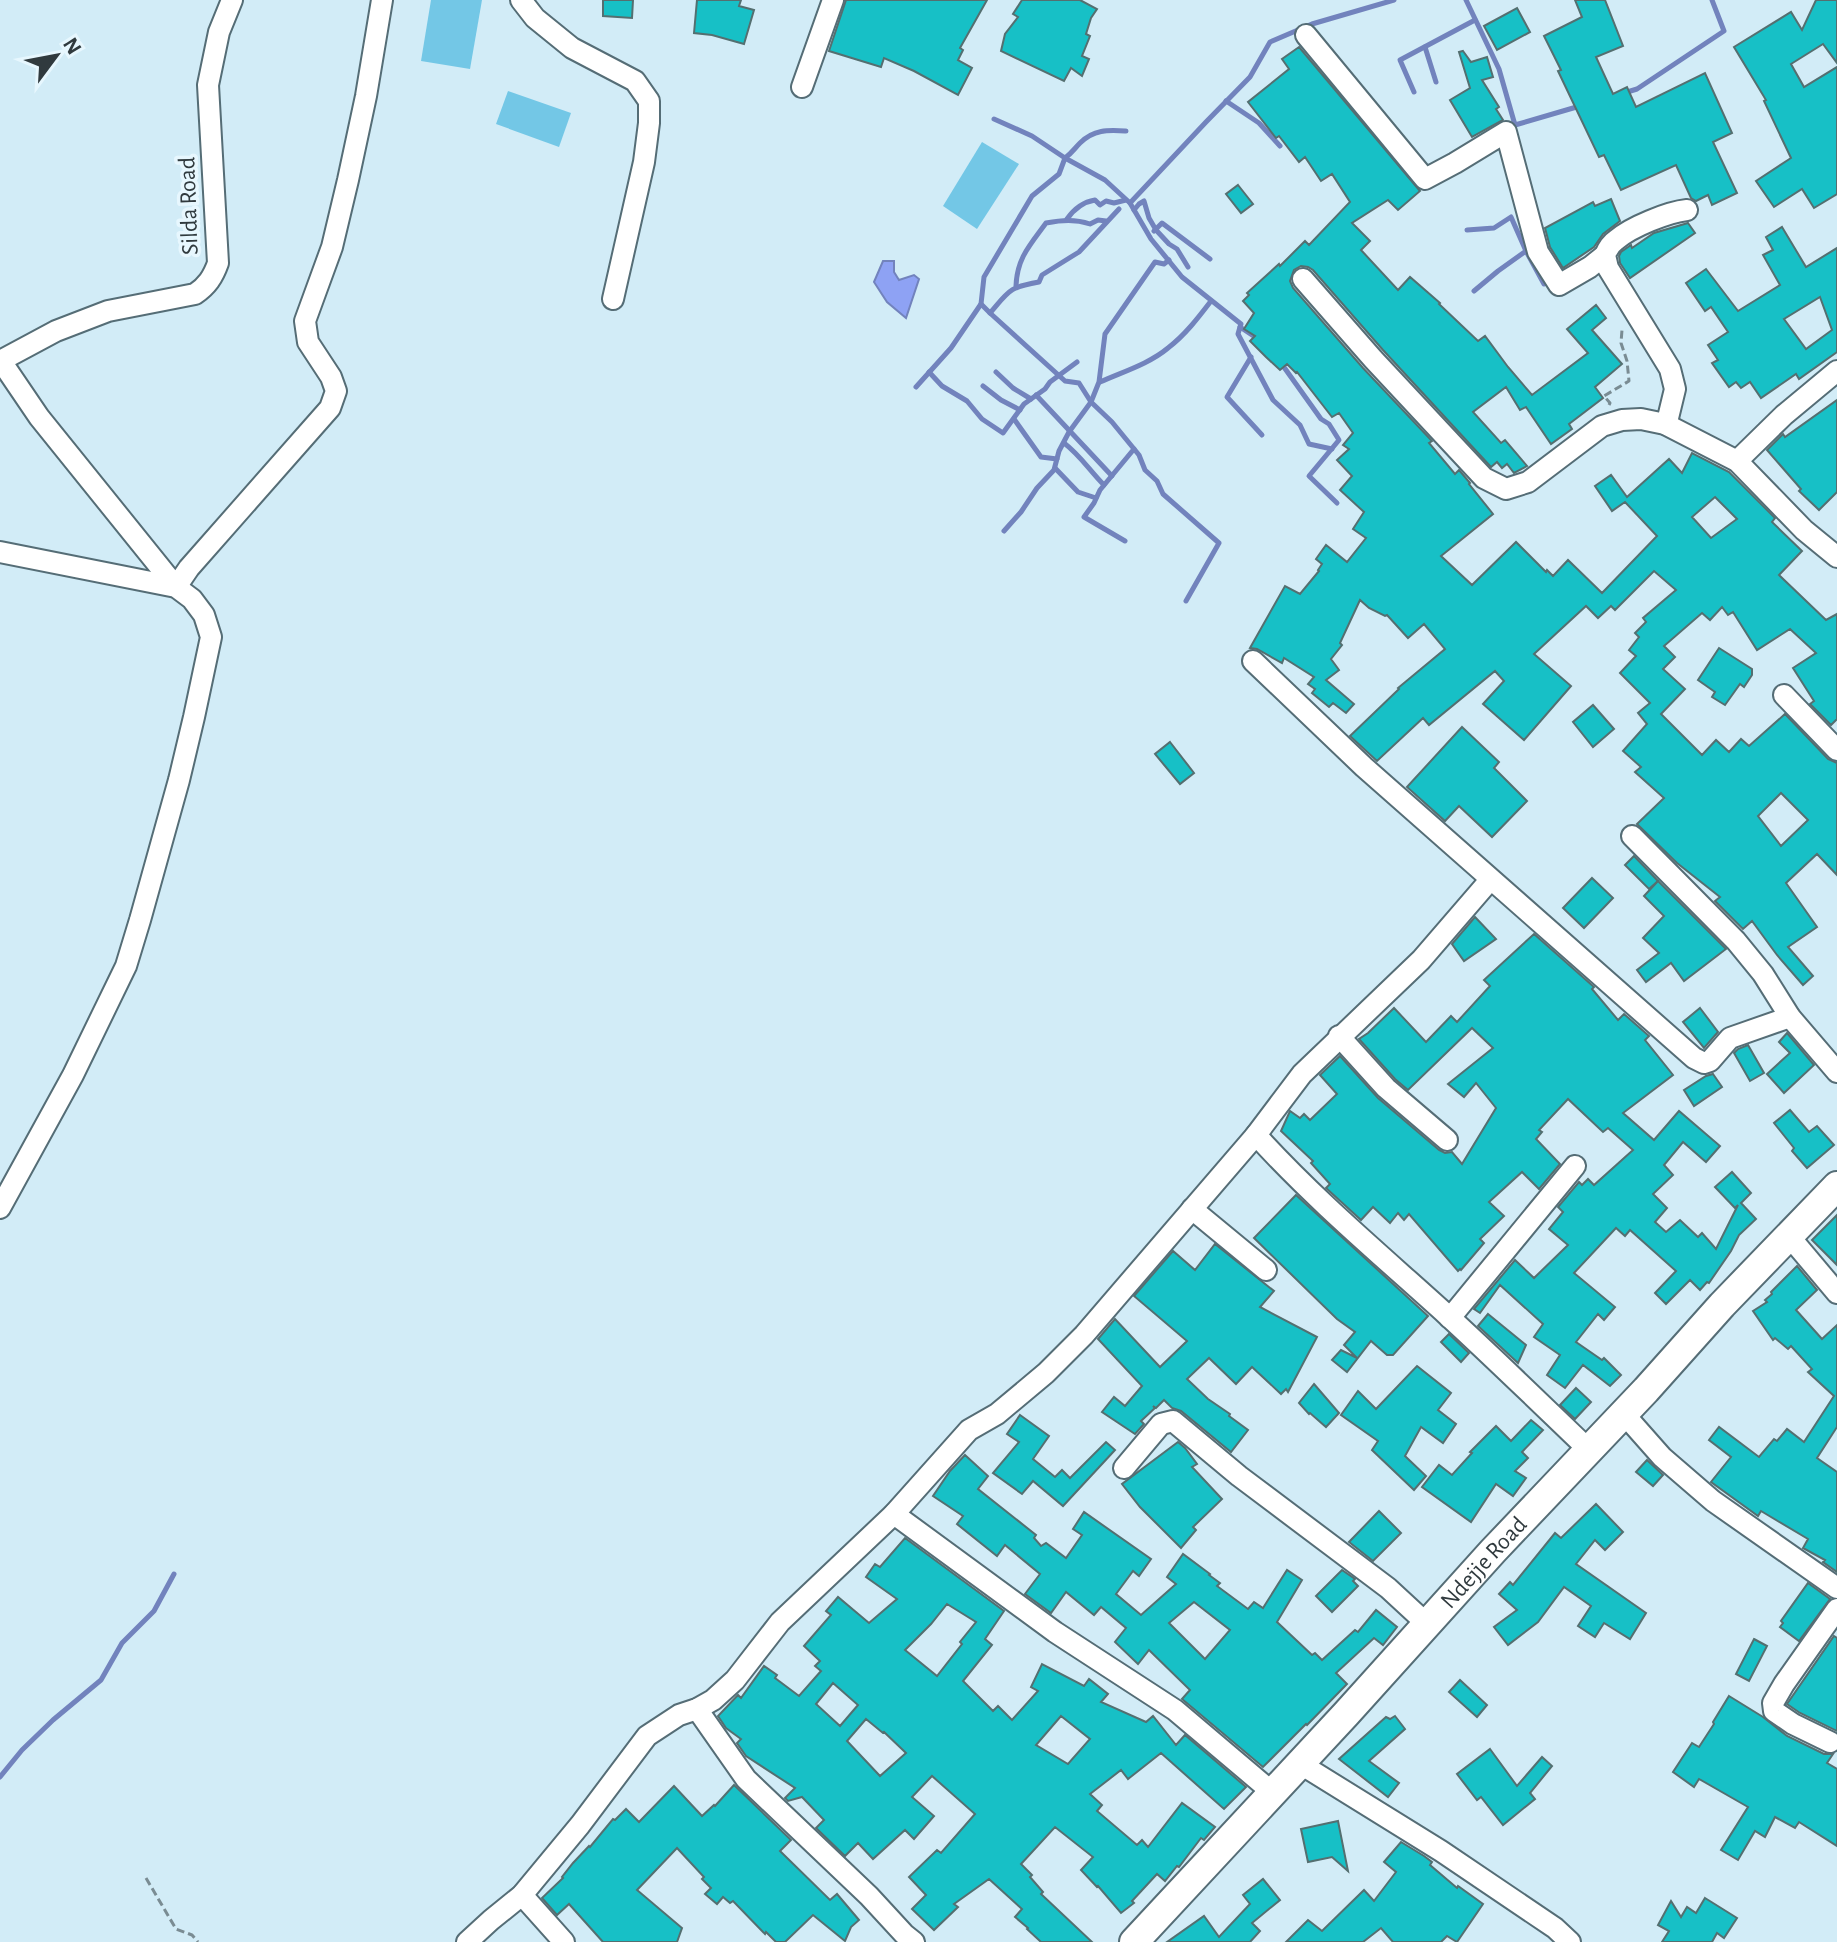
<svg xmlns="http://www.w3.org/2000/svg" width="1837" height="1942" font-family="'Alegreya Sans',sans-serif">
  <rect width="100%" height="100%" fill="#d2ecf7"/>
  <g fill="#73c7e6">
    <path d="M431 0H482L470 69 421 61Z"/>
    <path d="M508 91 571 113 559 147 496 124Z"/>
    <path d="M982 142 1019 164 977 229 943 206Z"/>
  </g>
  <path fill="#8ea2f4" stroke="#7283bd" stroke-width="2" d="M883 261H894V272L899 280 914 275 919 279 906 318 887 302 874 282Z"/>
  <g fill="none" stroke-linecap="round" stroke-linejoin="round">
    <g stroke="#7283bd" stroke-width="5">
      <path d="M1466 0 1499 69 1515 125 1580 106"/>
      <path d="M1425 47 1436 82"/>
      <path d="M1414 92 1400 60 1475 20"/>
      <path d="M1624 93 1637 89 1724 31 1712 0"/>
      <path d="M1226 101 1259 123 1280 146"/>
      <path d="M994 119 1032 136 1065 158C1072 153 1074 149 1080 143 1094 129 1108 130 1126 131"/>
      <path d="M1130 203 1151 239 1182 277 1241 324 1240 327 1258 339"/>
      <path d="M1134 210 1139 204 1144 201 1149 218 1156 230 1169 244 1177 249 1188 267"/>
      <path d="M1067 219C1074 209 1083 202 1095 200L1100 205 1106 201 1114 203 1126 200"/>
      <path d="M1467 230 1494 228 1511 217 1526 251 1544 284"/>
      <path d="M1154 231 1162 223 1210 259"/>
      <path d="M1016 286C1017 258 1030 245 1046 223 1062 220 1075 219 1090 224L1098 220 1106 221"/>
      <path d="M1474 291 1498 271 1526 251"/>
      <path d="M981 304 990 313C1009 291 1009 287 1039 282L1042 275 1079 252 1119 209"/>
      <path d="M990 313 1065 381 1079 383 1091 402 1112 422 1139 455 1145 470 1157 481 1163 494 1219 543 1186 601"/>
      <path d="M1240 327 1238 334 1273 400 1300 425 1309 444 1332 449"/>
      <path d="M1251 357 1227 397 1262 435"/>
      <path d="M1281 363 1321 419 1329 424 1339 440 1309 476 1337 503"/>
      <path d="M929 372 942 386 967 401 982 419 1003 433 1024 404 1045 389 1050 382 1077 362"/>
      <path d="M996 372 1013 388 1031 399"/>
      <path d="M1100 382C1122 372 1149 364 1168 348 1185 335 1198 318 1211 301"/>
      <path d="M983 386 1001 400 1020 410"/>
      <path d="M916 387 951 348 981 304 984 277 1032 196 1059 174 1065 158 1105 180 1130 203 1206 122 1250 77 1270 42 1312 24 1394 0"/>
      <path d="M1036 395 1112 476"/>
      <path d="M1014 419 1041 457 1057 459"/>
      <path d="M1064 443C1080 455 1090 471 1104 485"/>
      <path d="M1055 468 1078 492 1096 498"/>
      <path d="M1004 531 1021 512 1037 488 1054 470 1059 451 1069 432 1091 402 1099 382 1105 334 1155 262 1164 264 1169 260"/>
      <path d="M1125 541 1084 517 1094 503 1100 490 1134 449"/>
      <path d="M0 1777 22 1750 53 1720 101 1680 122 1643 154 1611 174 1574"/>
    </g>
  </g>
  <g fill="#17c0c6" stroke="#546f70" stroke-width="2" fill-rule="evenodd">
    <path d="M603 0H633L632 18 603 16Z"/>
    <path d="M697 0H741L739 6 754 10 744 44 712 35 694 33Z"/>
    <path d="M846 0H987L960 48 963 50 958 60 972 68 958 95 914 71 884 58 881 67 829 51Z"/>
    <path d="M1022 0H1080L1097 9 1091 18 1086 34 1090 36 1082 56 1089 59 1082 76 1071 68 1064 81 1001 51 1005 34 1018 17 1013 14Z"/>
    <path d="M1575 0H1605L1623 46 1596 57 1613 94 1627 87 1636 107 1705 73 1732 133 1713 142 1737 193 1712 205 1708 195 1696 201 1691 198 1676 165 1621 190 1604 155 1599 157 1558 71 1561 70 1544 36 1582 17Z"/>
    <path d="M1816 0H1837V63L1823 44 1791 64 1804 87 1837 67V194L1814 208 1802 189 1774 207 1756 181 1791 158 1764 101 1766 100 1734 47 1791 12 1802 30Z"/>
    <path d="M1517 8 1530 32 1497 50 1484 26Z"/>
    <path d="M1299 47 1420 191 1398 210 1388 200 1352 223 1370 241 1361 250 1398 290 1410 277 1440 303 1439 304 1478 341 1485 336 1508 367 1532 395 1588 353 1567 329 1596 305 1606 318 1592 330 1622 364 1595 387 1603 398 1569 424 1572 429 1551 444 1526 407 1520 410 1506 387 1473 412 1501 443 1505 440 1527 466 1514 473 1507 464 1502 468 1497 462 1491 467 1383 350 1313 270 1308 267 1301 266 1294 270 1290 281 1293 288 1363 368 1432 441 1429 443 1455 474 1459 470 1470 483 1469 484 1493 514 1441 556 1472 585 1516 542 1546 572 1547 570 1553 576 1568 560 1602 593 1657 536 1625 502 1612 511 1595 486 1611 475 1627 497 1669 459 1682 473 1692 453 1729 472 1775 518 1772 522 1802 551 1779 575 1826 620 1837 614V719L1831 725 1810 704 1814 701 1793 668 1816 653 1790 629 1757 650 1733 612 1728 615 1722 607 1710 620 1702 613 1664 646 1675 657 1663 669 1685 689 1661 714 1702 755 1716 740 1729 752 1741 739 1749 746 1785 714 1828 759 1837 763V875L1817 854 1786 883 1817 927 1788 947 1813 976 1803 985 1777 955 1752 921 1743 929 1715 901 1720 897 1677 863 1637 824 1664 798 1635 772 1641 767 1623 751 1647 724 1638 713 1650 703 1620 673 1636 656 1629 650 1639 637 1635 633 1646 622 1643 618 1676 590 1654 571 1615 610 1611 606 1598 618 1586 606 1534 654 1571 686 1524 740 1483 704 1504 681 1495 671 1429 725 1423 718 1377 761 1350 736 1399 689 1398 688 1445 649 1424 624 1408 638 1387 615 1385 616 1369 608 1360 600 1340 643 1342 645 1331 659 1339 670 1326 680 1354 704 1346 713 1333 703 1329 707 1312 693 1315 689 1308 684 1314 677 1284 658 1282 663 1257 649 1250 648 1285 586 1300 594 1319 571 1318 570 1322 564 1316 559 1326 545 1347 562 1366 538 1353 529 1364 512 1340 490 1352 476 1337 460 1349 449 1343 445 1353 433 1339 413 1332 417 1297 372 1296 373 1287 364 1280 370 1266 357 1250 341 1255 336 1244 329 1254 313 1243 301 1249 295 1247 293 1279 264 1280 266 1305 241 1309 245 1350 202 1332 174 1321 181 1305 157 1299 162 1279 136 1276 138 1248 102 1289 69 1282 59ZM1715 497 1737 519 1711 538 1692 517ZM1781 793 1808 820 1781 846 1758 816Z"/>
    <path d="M1463 51 1471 62 1487 57 1493 77 1482 80 1499 107 1496 109 1503 120 1472 137 1450 100 1470 88 1459 52Z"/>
    <path d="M1238 185 1253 204 1241 213 1226 194Z"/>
    <path d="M1611 199 1620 221 1603 234 1594 247 1563 268 1550 247 1545 228 1593 202 1595 206Z"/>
    <path d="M1688 223 1695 233 1630 278 1620 263 1619 256 1621 252 1631 245 1632 248 1654 233Z"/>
    <path d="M1782 227 1806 267 1837 248V352L1799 379 1796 374 1761 398 1750 382 1741 388 1736 382 1729 387 1712 363 1718 360 1708 345 1728 332 1711 307 1705 311 1686 283 1706 269 1738 311 1780 285 1763 255 1773 250 1766 237ZM1820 297 1832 330 1806 349 1784 319Z"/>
    <path d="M1837 400V492L1819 510 1799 491 1801 489 1767 450 1783 434 1785 437Z"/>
    <path d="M1719 648 1752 669V675L1744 687 1740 684 1725 705 1712 697 1715 692 1698 680Z"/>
    <path d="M1593 705 1614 729 1593 747 1573 722Z"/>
    <path d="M1462 727 1499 762 1494 768 1527 801 1492 837 1459 806 1445 821 1407 787Z"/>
    <path d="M1170 742 1194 773 1180 784 1155 754Z"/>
    <path d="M1634 856 1658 881 1649 889 1625 865Z"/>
    <path d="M1592 878 1613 898 1584 928 1563 908Z"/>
    <path d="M1658 881 1726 949 1684 981 1671 963 1646 982 1637 970 1659 953 1643 938 1664 916 1644 896Z"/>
    <path d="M1475 917 1496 939 1464 961 1452 944Z"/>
    <path d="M1534 934 1594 987 1592 989 1618 1020 1624 1014 1649 1036 1645 1040 1673 1075 1623 1113 1654 1140 1679 1111 1720 1146 1706 1162 1683 1142 1664 1165 1673 1175 1653 1194 1667 1208 1655 1222 1666 1232 1680 1220 1698 1237 1702 1233 1716 1249 1738 1205 1735 1208 1715 1187 1732 1172 1751 1193 1741 1203 1756 1219 1739 1235 1731 1251 1709 1283 1707 1282 1700 1290 1690 1280 1666 1304 1655 1293 1676 1271 1630 1230 1625 1236 1616 1228 1574 1273 1615 1307 1604 1320 1598 1314 1576 1342 1602 1360 1604 1358 1621 1375 1610 1386 1583 1365 1565 1388 1547 1375 1560 1355 1534 1337 1543 1324 1500 1285 1480 1313 1474 1309 1515 1260 1534 1278 1568 1245 1549 1229 1563 1212 1558 1207 1579 1182 1582 1185 1588 1179 1594 1185 1633 1150 1608 1128 1603 1132 1568 1099 1539 1130 1542 1132 1536 1139 1560 1164 1539 1189 1522 1172 1489 1202 1504 1216 1480 1239 1484 1243 1461 1270 1460 1269 1458 1271 1409 1214 1404 1220 1398 1213 1390 1223 1373 1207 1361 1220 1326 1188 1330 1184 1311 1163 1313 1161 1281 1131 1290 1111 1300 1118 1304 1114 1310 1120 1337 1094 1320 1075 1340 1056 1378 1098 1439 1150 1445 1153 1452 1152 1462 1164 1496 1108 1476 1083 1464 1097 1448 1084 1493 1048 1472 1028 1408 1090 1395 1079 1359 1039 1368 1033 1394 1008 1426 1042 1451 1016 1457 1022 1490 986 1484 980Z"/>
    <path d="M1700 1008 1718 1032 1704 1048 1683 1022Z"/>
    <path d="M1787 1033 1814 1065 1784 1093 1767 1074 1790 1053 1779 1042Z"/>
    <path d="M1748 1045 1764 1073 1750 1081 1734 1053 1738 1049Z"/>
    <path d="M1713 1074 1722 1087 1694 1106 1684 1090 1706 1076Z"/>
    <path d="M1790 1110 1809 1132 1817 1126 1834 1145 1807 1168 1792 1151 1794 1148 1774 1123Z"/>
    <path d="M1296 1195 1428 1316 1393 1355H1387L1371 1341 1347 1372 1332 1360 1341 1350 1357 1358 1344 1345 1355 1332 1337 1319 1254 1238Z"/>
    <path d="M1837 1215V1265L1812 1240Z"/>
    <path d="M1215 1244 1274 1291 1260 1307 1317 1337 1288 1392 1286 1389 1281 1394 1252 1367 1236 1384 1209 1358 1187 1379 1208 1399 1230 1414 1229 1416 1248 1430 1231 1452 1181 1411 1172 1408 1164 1400 1156 1408 1153 1406 1155 1408 1141 1421 1144 1424 1135 1434 1102 1412 1114 1397 1125 1406 1142 1386 1098 1339 1115 1319 1160 1367 1187 1341 1134 1296 1173 1251 1195 1270Z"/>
    <path d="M1797 1266 1817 1290 1796 1310 1822 1339 1837 1325V1427L1817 1458 1837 1472V1572L1823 1562 1825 1560 1803 1548 1808 1539 1761 1511 1758 1516 1711 1482 1731 1457 1709 1440 1719 1427 1759 1457 1774 1439 1777 1441 1787 1429 1804 1442 1834 1396 1808 1372 1812 1369 1791 1346 1788 1349 1775 1338 1773 1340 1753 1311 1767 1302 1765 1300 1772 1294 1771 1292Z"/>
    <path d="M1488 1314 1526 1345 1518 1363 1478 1326Z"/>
    <path d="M1449 1334 1469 1353 1461 1362 1441 1342Z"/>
    <path d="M1417 1366 1451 1393 1438 1410 1456 1424 1443 1443 1421 1427 1405 1456 1426 1476 1414 1490 1372 1450 1378 1441 1341 1415 1358 1391 1376 1409Z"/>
    <path d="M1314 1384 1339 1413 1326 1427 1310 1413 1309 1414 1299 1403Z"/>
    <path d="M1576 1388 1591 1402 1575 1419 1560 1405Z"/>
    <path d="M1020 1415 1049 1436 1033 1459 1055 1477 1062 1470 1070 1478 1106 1442 1115 1450 1063 1506 1033 1481 1022 1494 993 1473 1019 1442 1007 1434Z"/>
    <path d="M1531 1420 1543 1430 1522 1452 1528 1458 1515 1471 1526 1478 1513 1496 1496 1484 1471 1522 1422 1487 1439 1465 1452 1475 1472 1453 1470 1452 1496 1426 1511 1441Z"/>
    <path d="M1178 1442 1185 1448 1197 1464 1192 1467 1222 1499 1193 1527 1196 1530 1181 1548 1140 1507 1122 1484Z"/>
    <path d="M965 1455 988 1476 978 1489 1036 1535 1034 1538 1041 1546 1046 1543 1066 1558 1082 1535 1073 1529 1084 1512 1151 1559 1139 1576 1133 1571 1116 1594 1141 1615 1176 1584 1167 1577 1183 1554 1210 1574 1209 1575 1220 1583 1217 1586 1248 1609 1254 1602 1263 1608 1287 1570 1302 1580 1277 1622 1312 1655 1315 1653 1322 1660 1355 1630 1358 1632 1376 1610 1397 1627 1383 1645 1374 1638 1336 1673 1347 1684 1307 1725 1306 1724 1263 1767 1182 1699 1190 1690 1149 1650 1138 1664 1115 1642 1126 1628 1101 1607 1094 1615 1066 1592 1051 1613 1025 1594 1040 1574 1005 1545 997 1556 957 1524 963 1516 933 1496 950 1471ZM1194 1602 1230 1630 1205 1659 1169 1623Z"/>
    <path d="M1647 1460 1663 1475 1653 1486 1636 1472Z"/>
    <path d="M1596 1504 1623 1532 1605 1550 1595 1540 1576 1564 1646 1613 1630 1639 1604 1623 1595 1637 1578 1626 1591 1606 1564 1587 1538 1622 1508 1645 1494 1627 1517 1610 1499 1594 1510 1582 1513 1585 1555 1533 1561 1538Z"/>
    <path d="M1379 1511 1401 1533 1373 1561 1349 1542Z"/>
    <path d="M905 1538 1004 1611 985 1639 992 1645 963 1681 993 1711 998 1706 1012 1720 1038 1691 1031 1687 1042 1664 1084 1686 1089 1679 1108 1694 1101 1702 1146 1722 1153 1716 1176 1745 1185 1735 1246 1787 1224 1809 1161 1753 1128 1779 1121 1770 1090 1794 1102 1805 1097 1811 1137 1845 1142 1840 1148 1847 1182 1803 1215 1827 1204 1840 1201 1838 1179 1867 1177 1866 1165 1881 1157 1874 1132 1901 1134 1903 1121 1913 1098 1886 1097 1887 1081 1870 1093 1857 1055 1827 1021 1864 1032 1875 1030 1877 1043 1892 1041 1894 1092 1942H1041L1027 1929 1028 1928 1015 1917 1022 1909 989 1879 954 1904 958 1907 934 1930 912 1909 926 1895 909 1877 937 1850 941 1853 975 1814 932 1776 912 1797 934 1816 914 1839 905 1830 873 1859 858 1843 845 1856 816 1828 824 1820 802 1797 788 1801 785 1798 795 1788 746 1756 737 1743 741 1739 726 1728 718 1716 738 1695 741 1698 764 1666 777 1675 775 1678 799 1696 821 1671 815 1666 820 1661 804 1646 831 1615 826 1611 838 1597 869 1623 897 1599 866 1577 875 1564 880 1567ZM947 1604 976 1622 960 1642 962 1644 937 1676 905 1650 931 1624ZM833 1683 858 1705 840 1726 816 1704ZM1061 1716 1090 1739 1068 1764 1036 1745ZM866 1719 883 1733 884 1732 906 1753 880 1776 847 1741Z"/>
    <path d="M1342 1570 1355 1579 1353 1581 1358 1586 1332 1612 1316 1596Z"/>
    <path d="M1808 1583 1830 1599 1799 1641 1780 1627 1783 1623 1781 1621Z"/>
    <path d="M1834 1636 1837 1638V1731L1800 1713 1787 1704Z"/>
    <path d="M1754 1639 1767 1646 1749 1681 1736 1674Z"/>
    <path d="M1460 1680 1487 1705 1477 1717 1449 1692Z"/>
    <path d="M1729 1696 1763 1717 1787 1736 1824 1754H1833L1827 1763 1837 1769V1846L1799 1822 1795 1828 1775 1817 1765 1837 1755 1831 1738 1860 1721 1850 1748 1807 1699 1779 1694 1787 1673 1772 1692 1743 1699 1747 1714 1724 1713 1722Z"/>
    <path d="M1395 1716 1405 1729 1369 1761 1399 1783 1388 1797 1339 1759 1386 1717 1390 1719Z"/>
    <path d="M1490 1749 1517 1786 1542 1757 1552 1766 1530 1793 1535 1799 1503 1825 1481 1797 1477 1800 1457 1774Z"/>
    <path d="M734 1785 791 1840 780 1851 830 1900 837 1894 859 1920 851 1927 845 1941 813 1915 785 1942H776L766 1932 765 1934 733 1901 730 1903 723 1897 717 1904 705 1894 711 1888 702 1879 704 1877 677 1848 637 1890 682 1928 677 1942H603L569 1904 557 1915 542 1898 563 1878 562 1877 573 1863 589 1846 590 1847 613 1819 615 1820 626 1809 639 1822 674 1786 702 1816 714 1805 715 1806Z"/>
    <path d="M1338 1821 1348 1871 1332 1857 1308 1862 1301 1829Z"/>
    <path d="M1401 1842 1424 1856 1432 1862 1430 1865 1457 1888 1458 1886 1483 1904 1457 1942 1447 1936 1441 1942H1393L1381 1928 1363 1942H1286L1308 1920 1322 1931 1364 1890 1374 1901 1396 1872 1384 1862Z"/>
    <path d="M1263 1879 1280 1900 1252 1923 1260 1931 1250 1942H1167L1204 1916 1219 1937 1250 1904 1243 1895Z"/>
    <path d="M1705 1898 1737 1918 1724 1938 1717 1933 1712 1942H1662L1669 1931 1658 1925 1671 1901 1681 1917 1687 1907 1696 1913Z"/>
  </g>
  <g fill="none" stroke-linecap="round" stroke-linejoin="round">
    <defs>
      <g id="street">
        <path d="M521 0 535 18 572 48 635 81 649 101V123L644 162 613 299"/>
        <path d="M1306 35 1425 179 1455 163 1506 132 1538 252 1559 285 1590 267 1605 255"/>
        <path d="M802 87 833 0"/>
        <path d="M1303 279 1373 359 1484 478 1506 489 1528 482 1602 426 1622 420 1641 419 1665 424 1737 461 1804 530 1837 557"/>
        <path d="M0 361 56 331 108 311 195 294C207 286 213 277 218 263L208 85 219 32 232 0"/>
        <path d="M1 361 39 417 176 587 189 568 330 408 336 391 331 377 308 342 305 321 332 247 348 180 366 96 382 0"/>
        <path d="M1665 424 1668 418 1675 389 1670 369 1608 268 1605 255C1607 250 1610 244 1616 240 1631 227 1668 212 1687 210"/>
        <path d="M1737 461 1784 415 1837 371"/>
        <path d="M0 552 176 587 192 599 204 615 211 637 194 717 179 780 140 920 126 966 73 1075 0 1208"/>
        <path d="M1253 661 1364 767 1694 1058 1704 1063 1710 1061 1730 1038 1790 1017"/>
        <path d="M1784 695 1837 750"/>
        <path d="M1632 836 1736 941 1763 974 1790 1017 1837 1072"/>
        <path d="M1339 1036 1386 1088 1447 1140"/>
        <path d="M1256 1135C1315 1200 1382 1256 1447 1315 1495 1359 1542 1405 1589 1450"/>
        <path d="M1192 1209 1266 1270"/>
        <path d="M1789 1236 1837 1293"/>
        <path d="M1450 1318 1575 1166"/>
        <path d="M1624 1414 1662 1457 1713 1501 1837 1588"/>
        <path d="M1124 1468 1161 1424 1173 1421 1239 1476 1388 1588 1427 1624"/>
        <path d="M894 1514 1055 1632 1175 1710 1272 1792"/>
        <path d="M697 1709 746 1779 869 1896 904 1934 914 1942"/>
        <path d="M1830 1742 1793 1724 1774 1711 1773 1703 1784 1684 1837 1609"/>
        <path d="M1299 1763 1441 1851 1555 1928 1570 1942"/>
        <path d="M522 1895 564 1942"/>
        <path d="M467 1942 491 1920 522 1895 580 1825 647 1736 679 1715 697 1709 713 1700 735 1680 780 1622 894 1514 969 1430 997 1414 1046 1373 1084 1335 1256 1135 1302 1074 1421 960 1490 880"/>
      </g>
      <g id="secondary">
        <path id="s1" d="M1134 1942 1346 1714 1493 1551 1646 1390 1722 1305 1837 1186"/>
      </g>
    </defs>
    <use href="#street" stroke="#556d76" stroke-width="24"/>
    <use href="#secondary" stroke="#556d76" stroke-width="32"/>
    <g stroke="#7a8c93" stroke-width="3" stroke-dasharray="8 4" stroke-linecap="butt">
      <path d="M1609 405 1610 403 1604 396 1629 381 1627 361 1621 343 1622 330"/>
      <path d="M146 1878 176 1929 192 1935 198 1942"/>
    </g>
    <use href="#street" stroke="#fff" stroke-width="20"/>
    <use href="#secondary" stroke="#fff" stroke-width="28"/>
  </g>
  <g text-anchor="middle" stroke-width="7" stroke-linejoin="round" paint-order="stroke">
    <g font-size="24" fill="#303a3e" stroke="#e7f7fe">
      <text transform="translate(188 206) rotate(-92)" y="8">Silda Road</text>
      <text dy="8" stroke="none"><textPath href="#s1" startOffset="516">Ndejje Road</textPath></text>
    </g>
  </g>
  <g transform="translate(56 56) rotate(58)" stroke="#e7f7fe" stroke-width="6" paint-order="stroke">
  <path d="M0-6L14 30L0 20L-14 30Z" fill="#303a3e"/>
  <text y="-12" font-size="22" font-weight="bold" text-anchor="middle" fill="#303a3e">N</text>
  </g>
</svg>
